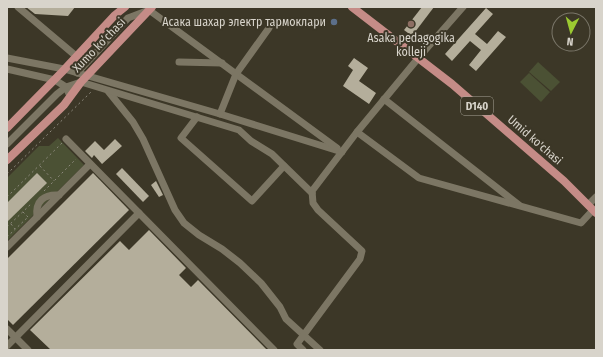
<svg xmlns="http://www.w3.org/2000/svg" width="603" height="357" font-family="'Fira Sans Condensed',sans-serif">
  <rect width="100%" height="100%" fill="#3c3727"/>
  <g fill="#4b5134">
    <path d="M538 62 560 82 551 91 529 72Z"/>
    <path d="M529 73 550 92 541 102 520 82Z"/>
    <path d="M58 138 84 165 7 241V178L39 146H49Z"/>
  </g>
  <g fill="#b4ae9b">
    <path d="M26 7H75L68 16 35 14Z"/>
    <path d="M422 7H434L412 36 404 30Z"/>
    <path d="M486 8 493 14 475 34 487 44 498 31 506 37 476 71 469 65 481 50 470 41 452 61 445 54Z"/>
    <path d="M354 58 368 68 359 81 376 93 369 104 343 86 353 70 348 66Z"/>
    <path d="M115 139 122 146 102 164 94 155 92 158 85 151 95 141 104 150Z"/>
    <path d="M122 168 149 196 143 202 116 174Z"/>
    <path d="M37 173 47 183 7 222V203Z"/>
    <path d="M93 173 129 210 13 325 7 319V259Z"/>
    <path d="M156 181 163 195 159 197 151 185Z"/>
    <path d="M149 230 186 268 179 275 191 287 198 280 267 350H51L30 330 120 241 129 250Z"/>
  </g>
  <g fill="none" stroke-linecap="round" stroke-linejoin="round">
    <g stroke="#8d897d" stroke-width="1" stroke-dasharray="2 3" stroke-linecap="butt">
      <path d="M40 166 54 181"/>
      <path d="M7 174 91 92"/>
      <path d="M44 191 76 159"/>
      <path d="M7 197 62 143"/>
      <path d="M23 212 28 217"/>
      <path d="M11 224 15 229"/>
      <path d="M7 227 32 203"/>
      <path d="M7 237 28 217"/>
    </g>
    <g stroke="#7c7664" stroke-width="7">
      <path d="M18 7 76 56"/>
      <path d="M7 58 64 69 220 114 342 152"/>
      <path d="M179 62 222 63"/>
      <path d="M7 69 55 80 66 87 70 96"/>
      <path d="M77 73 128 18 149 10 337 148"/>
      <path d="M108 91 133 122 143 139 175 210 184 223 199 235 222 249 240 263 261 283 280 307 286 319 320 350"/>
      <path d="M384 99 519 205"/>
      <path d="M220 114 236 74 269 28"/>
      <path d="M197 117 181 138 252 201 284 166"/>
      <path d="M357 132 419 178 581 223 593 210"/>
      <path d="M66 139 274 350"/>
      <path d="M7 144 57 94 66 87 81 82 239 130 251 141 272 154 312 193"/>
      <path d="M588 205 596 197"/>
      <path d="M37 217C35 201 44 194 59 195"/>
      <path d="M7 247 90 164"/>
      <path d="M7 329 28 350"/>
      <path d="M7 346 139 213"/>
      <path d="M303 350 297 344 360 259 362 251 318 210 313 203 312 191 357 132 420 56 463 7"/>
    </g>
    <g stroke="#c58c87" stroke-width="8">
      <path d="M352 7 452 84 564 181 596 213"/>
      <path d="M7 128 62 72 115 15 125 7"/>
      <path d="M7 160 64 105 81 82 152 7"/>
    </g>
  </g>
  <circle fill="#5c6f8a" stroke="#3c3727" stroke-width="1.5" cx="334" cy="22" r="4"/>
  <circle fill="#8d6e63" stroke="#3c3727" stroke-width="1.5" cx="411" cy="24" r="4"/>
  <g text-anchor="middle" stroke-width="4" stroke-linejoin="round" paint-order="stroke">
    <rect fill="#3c3727" stroke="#a9a59a" stroke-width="1" x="461" y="97" width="32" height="18" rx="3"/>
    <g font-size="11" font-weight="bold" fill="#d8d4cb">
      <text x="477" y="110">D140</text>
    </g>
    <g font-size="12" fill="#d8d4cb" stroke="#3c3727" text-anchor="end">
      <text x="326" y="26">Асака шахар электр тармоклари</text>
      <text x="411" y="42" text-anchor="middle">Asaka pedagogika<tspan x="411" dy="14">kolleji</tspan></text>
    </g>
    <g font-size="12" fill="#d8d4cb" stroke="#3c3727">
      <text transform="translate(99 45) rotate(-46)" y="4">Xumo ko’chasi</text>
      <text transform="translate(535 140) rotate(41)" y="4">Umid ko'chasi</text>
    </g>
  </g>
  <rect width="603" height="357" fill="none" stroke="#d8d4cb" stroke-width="16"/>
  <g transform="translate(571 32) rotate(186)"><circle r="19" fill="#3c3727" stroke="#7a7669"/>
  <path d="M0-3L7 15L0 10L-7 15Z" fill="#9cca31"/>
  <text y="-6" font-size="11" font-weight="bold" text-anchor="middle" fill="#d8d4cb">N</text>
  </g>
</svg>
